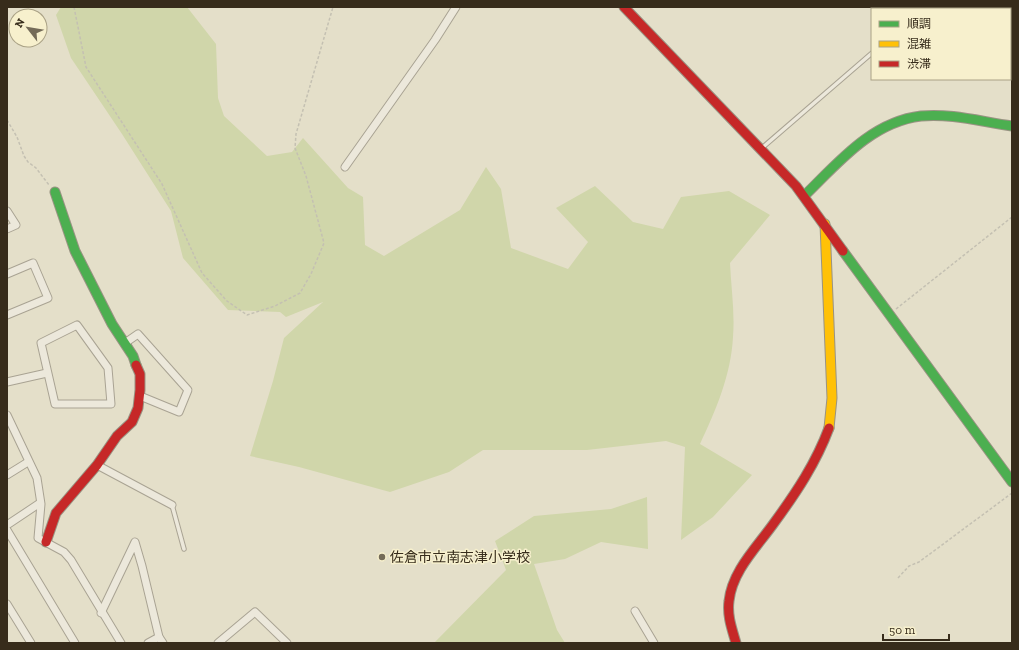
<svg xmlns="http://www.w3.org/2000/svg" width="1019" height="650" font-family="'Zilla Slab','Noto Sans JP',serif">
  <rect width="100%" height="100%" fill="#e4dfc9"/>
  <g fill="#d0d6aa">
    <path d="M61 7H187L216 44 218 98 224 116 267 156 292 152 303 138 348 188 363 197 365 245 384 256 460 210 486 167 501 189 511 248 568 269 588 242 556 208 595 186 633 222 663 229 681 197 729 191 770 215 730 263C731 287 735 312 733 337 731 375 716 410 700 444L752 475 713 517 681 540 685 447 666 441 587 450H483L449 472 390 492 299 467 250 456 273 381 284 338 323 302 286 317 280 312 228 310 183 258 171 211 122 134 71 58 56 15Z"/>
    <path d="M647 497 648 549 601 542 565 559 534 564 557 630 565 643H434L506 570 495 541 534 516 611 509Z"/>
  </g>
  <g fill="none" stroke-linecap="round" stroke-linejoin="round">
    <defs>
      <g id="lane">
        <path d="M898 9 899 7"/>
        <path d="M762 148 872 53"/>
        <path d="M172 505 184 549"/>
      </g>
      <g id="street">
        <path d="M345 167 435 40 456 7"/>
        <path d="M7 211 16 225 7 229"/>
        <path d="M7 274 33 263 48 298 7 315"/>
        <path d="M77 325 108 368 111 404H55L41 343Z"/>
        <path d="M125 343 138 334 188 390 179 412 140 396"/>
        <path d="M7 382 47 373"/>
        <path d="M7 415 37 478 41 504 38 538 64 552 71 560 121 643"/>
        <path d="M97 465 172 505"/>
        <path d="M7 475 28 462"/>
        <path d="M7 525 40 503"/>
        <path d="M7 530 75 643"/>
        <path d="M7 604 31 643"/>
        <path d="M635 611 654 643"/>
        <path d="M101 613 135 542 142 566 159 637 163 643"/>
        <path d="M148 643 159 637"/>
        <path d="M218 643 255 612 287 643"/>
      </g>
      <g id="fast">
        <path d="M55 192 75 251 112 324 133 356 136 365"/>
        <path d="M804 196C838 163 871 122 921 116 951 113 982 122 1012 126"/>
        <path d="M843 251 1012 482"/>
      </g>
      <path id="slow" d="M825 224 832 398 829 428"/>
      <g id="jam">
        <path d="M624 7 796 186 843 251"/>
        <path d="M46 542 56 513 97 465 117 436 132 422 138 408 140 390V374L136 365"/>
        <path d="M736 643C732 629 727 616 729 601 732 571 757 547 774 523 796 493 816 463 829 428"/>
      </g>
    </defs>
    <use href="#lane" stroke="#a9a393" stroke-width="5.5"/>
    <use href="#street" stroke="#a9a393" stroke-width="9"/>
    <use href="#fast" stroke="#999383" stroke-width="11"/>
    <use href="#slow" stroke="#999383" stroke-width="11"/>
    <use href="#jam" stroke="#999383" stroke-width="11"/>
    <g stroke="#c4c0b2" stroke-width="1.5" stroke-dasharray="3 2" stroke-linecap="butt">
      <path d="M74 7 86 67 162 184 202 273 227 301 247 315 275 306 300 293 311 274 324 243 306 176 295 148 296 134 333 7"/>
      <path d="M7 120 17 137 24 156 28 162 36 168 49 185"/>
      <path d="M896 309 1012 217"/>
      <path d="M898 578 909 566 919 562 1012 493"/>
    </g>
    <use href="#lane" stroke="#ece8db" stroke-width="3.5"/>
    <use href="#street" stroke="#ece8db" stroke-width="7"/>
    <use href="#fast" stroke="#4caf50" stroke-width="9"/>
    <use href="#slow" stroke="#ffc107" stroke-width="9"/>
    <use href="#jam" stroke="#c62828" stroke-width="9"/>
  </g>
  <circle fill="#746b58" stroke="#f7f0cd" stroke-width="1.5" cx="382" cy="557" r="4"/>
  <g text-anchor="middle" stroke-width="3" stroke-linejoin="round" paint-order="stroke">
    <g font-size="14" fill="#372c1b" stroke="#f7f0cd" text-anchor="start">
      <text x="390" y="562">佐倉市立南志津小学校</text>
    </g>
  </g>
  <rect width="1019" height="650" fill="none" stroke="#372c1b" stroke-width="16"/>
  <rect x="871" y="8" width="140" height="72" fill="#f7f0cd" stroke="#aaa286"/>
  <rect x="879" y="21" width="20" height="6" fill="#4caf50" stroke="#aaa286"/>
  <text x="907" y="28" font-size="12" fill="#372c1b">順調</text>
  <rect x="879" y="41" width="20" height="6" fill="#ffc107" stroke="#aaa286"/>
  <text x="907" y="48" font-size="12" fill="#372c1b">混雑</text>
  <rect x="879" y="61" width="20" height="6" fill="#c62828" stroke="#aaa286"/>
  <text x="907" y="68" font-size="12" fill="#372c1b">渋滞</text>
  <g transform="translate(28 28) rotate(301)"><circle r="19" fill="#f7f0cd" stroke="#aaa286"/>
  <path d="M0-3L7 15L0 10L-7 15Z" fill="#746b58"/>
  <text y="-6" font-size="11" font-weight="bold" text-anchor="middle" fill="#372c1b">N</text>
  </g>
  <path d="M883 634v6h66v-6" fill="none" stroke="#372c1b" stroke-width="2"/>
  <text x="889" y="634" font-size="12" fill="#372c1b" stroke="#f7f0cd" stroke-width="3" paint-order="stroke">50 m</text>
</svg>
